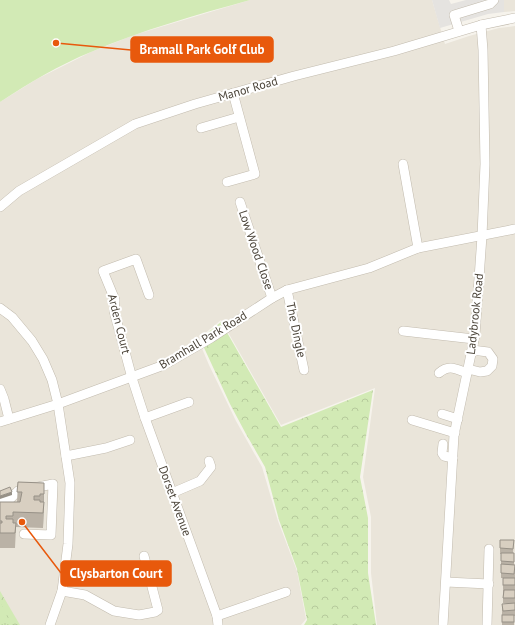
<svg xmlns="http://www.w3.org/2000/svg" width="515" height="625" font-family="'PT Sans',sans-serif">
  <defs>
    <pattern id="forest-crowns" width="20" height="18" patternUnits="userSpaceOnUse"><rect width="20" height="18" fill="#d2eab5"/><path d="M2 6a3 3 0 1 1 6 0M12 15a3 3 0 1 1 6 0" fill="none" stroke="#b6ca9c"/></pattern>
    <pattern id="park-tufts" width="24" height="20" patternUnits="userSpaceOnUse"><rect width="24" height="20" fill="#d2eab5"/><path d="M3 7l-1-3M5 7V3M7 7l1-3M15 17l-1-3M17 17v-4M19 17l1-3" fill="none" stroke="#b6ca9c"/></pattern>
  </defs>
  <rect width="100%" height="100%" fill="#f6f3ec"/>
  <g fill="#eae5da">
    <path d="M250 0H432L445 44 469 36 499 28 515 26V625H377L371 573V517L363 477 375 388 281 425 221 320 198 339 209 365 236 421 262 467 278 521 297 571 306 619 301 625H10L0 602V102L37 79 91 52 134 35Z"/>
    <path d="M504 0H515V11L504 12Z"/>
  </g>
  <path fill="#d2eab5" d="M0 0H250C196 15 142 30 91 52 59 65 29 83 0 102Z"/>
  <g fill="url(#forest-crowns)">
    <path d="M221 322 281 427 373 390 360 477 368 518V573L376 625H304L307 620 297 569 279 520 265 467 246 434 230 404 200 339Z"/>
    <path d="M0 591 20 625H0Z"/>
  </g>
  <path fill="url(#park-tufts)" d="M0 602 7 616 10 625H0Z"/>
  <path fill="#e5e3e0" d="M432 0H449L451 4 466 0H504V12L488 14 440 28Z"/>
  <g fill="none" stroke-linecap="round" stroke-linejoin="round">
    <defs>
      <g id="minor">
        <path d="M459 31 454 15 490 4 494 0"/>
        <path d="M201 128 239 117"/>
        <path d="M403 164 418 248"/>
        <path d="M227 182 255 174 233 93"/>
        <path d="M240 202 272 298"/>
        <path d="M0 207 19 191 135 124 195 104 294 76 394 51 481 25 515 18"/>
        <path d="M287 290 304 370"/>
        <path d="M149 295 136 259 103 271 115 300 114 311 132 378 145 418 217 616 218 625"/>
        <path d="M0 308 12 317 32 341 43 359 52 380 58 404 70 483 68 544 62 591 50 625"/>
        <path d="M403 331 474 339"/>
        <path d="M468 369 480 372 487 371 492 366 493 359 488 352 472 350"/>
        <path d="M439 373C449 364 456 369 467 373"/>
        <path d="M0 389 4 399 9 419"/>
        <path d="M442 414 458 419"/>
        <path d="M145 418 189 402"/>
        <path d="M412 420 455 433"/>
        <path d="M0 422 58 404 164 365 211 338 272 298 287 290 369 268 418 248 515 229"/>
        <path d="M443 444 442 453 444 456 453 458"/>
        <path d="M66 456 106 448 130 440"/>
        <path d="M172 493 200 481 211 467 209 461"/>
        <path d="M0 503 9 500 18 491 53 484 51 535 24 534"/>
        <path d="M446 582 489 584"/>
        <path d="M62 591 85 595 114 611 139 615 155 612 158 610 144 556"/>
        <path d="M217 616 286 592"/>
        <path d="M443 625 454 435 475 335 482 236 485 164 483 50 481 25"/>
        <path d="M487 625 489 549"/>
      </g>
    </defs>
    <use href="#minor" stroke="#c2bbae" stroke-width="10"/>
    <use href="#minor" stroke="#fff" stroke-width="9"/>
  </g>
  <g fill="#bab2a6">
    <path d="M18 482 44 483 43 528 16 527 15 548H0V502H17Z"/>
    <path d="M500 540H514L513 553H514V565H515V616H514V625H502V604L510 603H503V578H501V554H500Z"/>
  </g>
  <g fill="#979187">
    <path d="M44 483V498L43 528V513Z"/>
    <path d="M12 492V495L0 499V496Z"/>
  </g>
  <g fill="#d8cfc1" stroke="#979187">
    <path d="M18 482 44 483V494H40V496H34V500H40V502H44L43 513 13 512V516H6V519H13V523H16L15 533H0V523H2V521H0V502H20L22 492H17Z"/>
    <path d="M10 487 12 492 0 496V491Z"/>
    <path d="M500 540H514L513 549 500 548Z"/>
    <path d="M501 553H514V562L501 561Z"/>
    <path d="M501 564 515 565 514 574 501 573Z"/>
    <rect x="503" y="578" width="12" height="7"/>
    <path d="M504 590H515V598H503Z"/>
    <path d="M515 603V610L503 611 502 604Z"/>
    <rect x="502" y="615" width="12" height="7"/>
  </g>
  <g text-anchor="middle" stroke-width="4" stroke-linejoin="round" paint-order="stroke">
    <g font-size="12" fill="#4b4439" stroke="#fff">
      <text transform="translate(248 89) rotate(-16)" y="4">Manor Road</text>
      <text transform="translate(256 250) rotate(71)" y="4">Low Wood Close</text>
      <text transform="translate(475 314) rotate(-84)" y="4">Ladybrook Road</text>
      <text transform="translate(119 324) rotate(76)" y="4">Arden Court</text>
      <text transform="translate(296 330) rotate(78)" y="4">The Dingle</text>
      <text transform="translate(203 340) rotate(-31)" y="4">Bramhall Park Road</text>
      <text transform="translate(175 501) rotate(70)" y="4">Dorset Avenue</text>
    </g>
  </g>
  <path fill="none" stroke="#e8590c" stroke-width="1.5" d="M56 43L131 50M22 522L61 573"/>
  <g fill="#e8590c" stroke="#fff" stroke-width="1.5">
    <circle cx="56" cy="43" r="4"/>
    <circle cx="22" cy="522" r="4"/>
  </g>
  <g fill="#e8590c" stroke="#e8590c" stroke-width="1.5">
    <rect x="131" y="37" width="142" height="25" rx="4"/>
    <rect x="61" y="561" width="110" height="25" rx="4"/>
  </g>
  <g font-size="13" text-anchor="middle" font-weight="bold" fill="#fff">
    <text x="202" y="54">Bramall Park Golf Club</text>
    <text x="116" y="578">Clysbarton Court</text>
  </g>
</svg>
